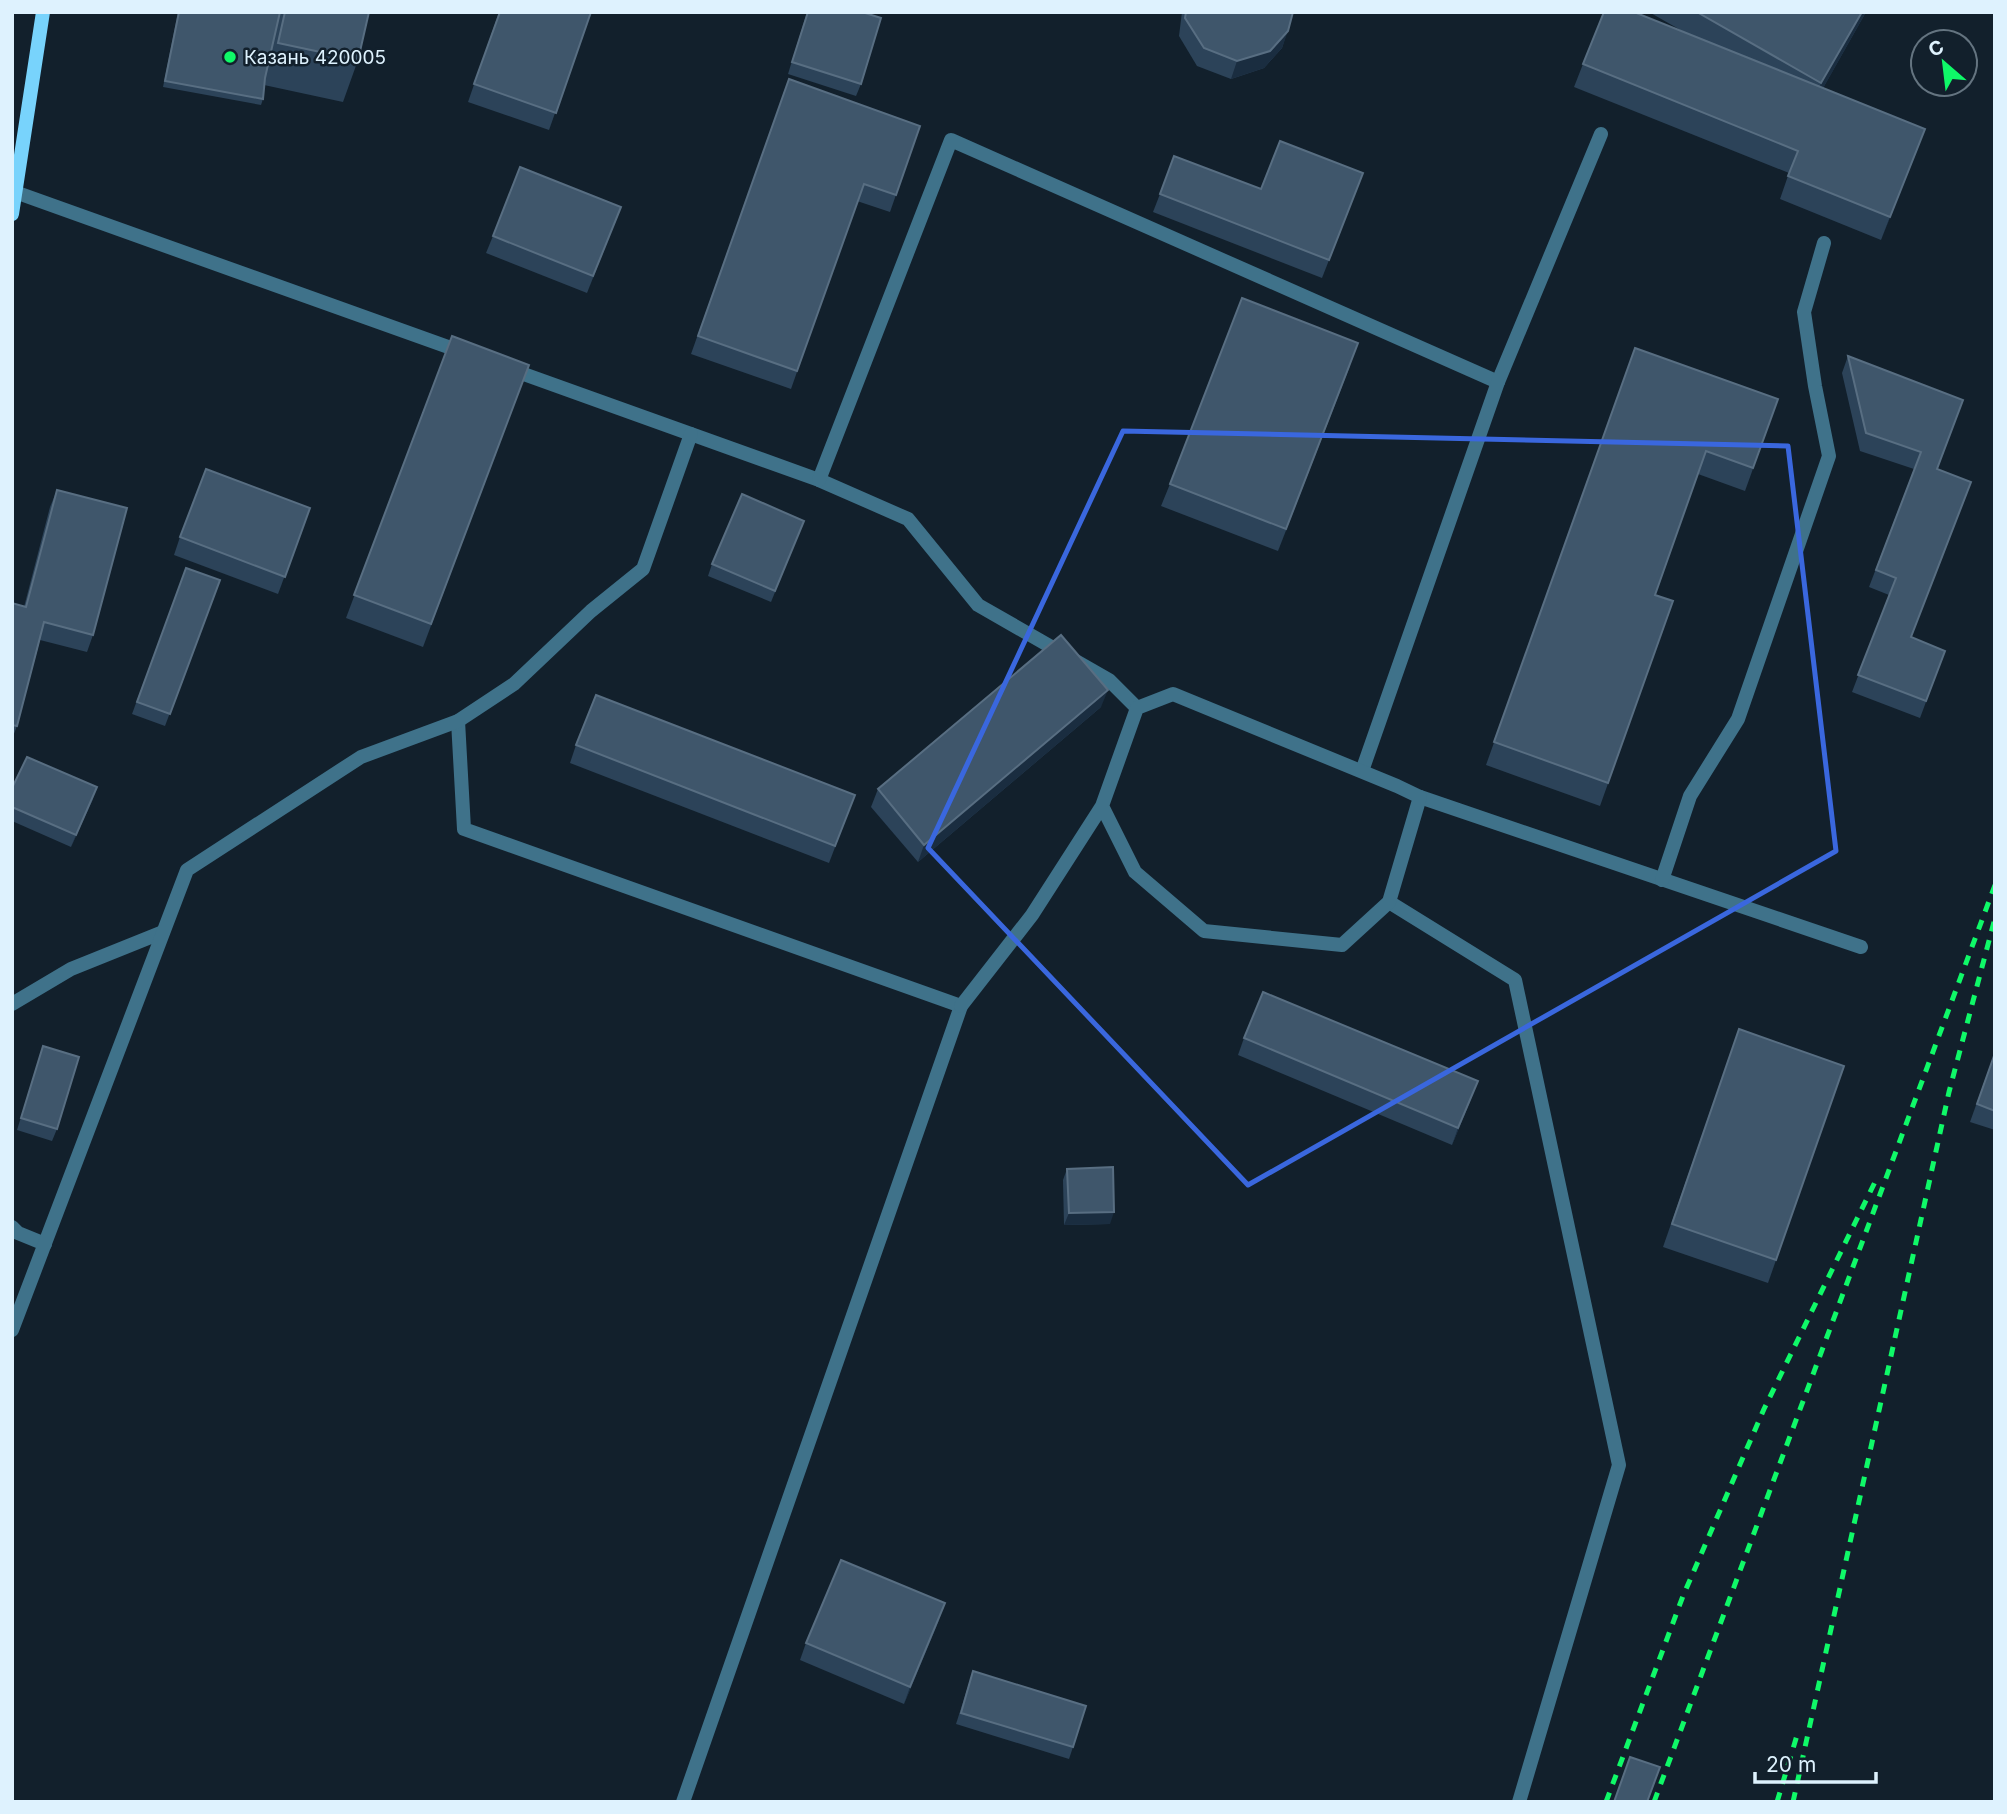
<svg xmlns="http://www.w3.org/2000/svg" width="2007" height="1814" font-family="Inter,sans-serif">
  <rect width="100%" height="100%" fill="#12202c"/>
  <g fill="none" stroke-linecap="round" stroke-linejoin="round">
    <g stroke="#3f728a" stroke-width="14">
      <path d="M15 192 465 353"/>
      <path d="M507 368 819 480 908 519 978 605 1109 680 1137 708"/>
      <path d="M819 480 951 140 1498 382"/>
      <path d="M458 721 464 829 961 1006 683 1802"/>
      <path d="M1362 771 1498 382 1601 134"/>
      <path d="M1420 797 1861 947"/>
      <path d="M1662 880 1690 796 1738 719 1829 456 1815 386 1804 312 1824 243"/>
      <path d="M1389 902 1515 980 1619 1465 1519 1802"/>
      <path d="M12 1004 71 969 163 932"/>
      <path d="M961 1006 1032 915 1102 806 1137 708 1173 694 1397 786 1420 797 1389 902 1342 945 1204 931 1135 872 1102 806"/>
      <path d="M12 1227 18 1233 45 1244"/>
      <path d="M12 1330 187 870 361 757 458 721 514 684 591 611 643 569 691 434"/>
    </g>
    <path stroke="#78d3fc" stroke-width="14" d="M12 214 43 12"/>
    <g stroke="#0ff968" stroke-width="5" stroke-dasharray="10 9" stroke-linecap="butt">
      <path d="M1606 1802 1683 1596 1764 1409 1875 1182"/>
      <path d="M1654 1802 1995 885"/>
      <path d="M1777 1802 1798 1732"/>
      <path d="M1793 1802 1949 1092 1995 918"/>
    </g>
  </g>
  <g fill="#2c4359">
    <path d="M178 12H369L358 60 343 102 264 85 263 99 261 105 163 87Z"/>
    <path d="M499 12H591L549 130 468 102Z"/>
    <path d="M807 12H862L861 84 856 96 788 74Z"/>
    <path d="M1182 12H1293L1282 48 1264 68 1231 79 1197 66 1179 36Z"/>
    <path d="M1649 12H1866L1823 88 1925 129 1881 240 1780 199 1789 173 1574 87 1583 64 1684 32Z"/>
    <path d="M789 79 920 126 890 212 857 201 791 389 691 354Z"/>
    <path d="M1356 191 1322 278 1153 212 1160 194Z"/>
    <path d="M621 207 587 293 486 253 493 236Z"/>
    <path d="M452 336 529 365 423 647 346 618Z"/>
    <path d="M1635 348 1778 399 1745 491 1698 474 1655 595 1673 601 1600 806 1486 765Z"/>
    <path d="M1848 356 1937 469 1911 638 1945 651 1920 718 1852 692 1889 595 1869 587 1914 469 1860 451 1842 373Z"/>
    <path d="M1350 366 1278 551 1161 506 1170 484Z"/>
    <path d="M57 490 93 635 87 652 40 640 17 726 12 739V603L24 607 50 507Z"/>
    <path d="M310 508 278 594 174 555 180 537Z"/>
    <path d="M804 521 771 602 708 576 712 564Z"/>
    <path d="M186 568 220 580 165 726 132 714Z"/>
    <path d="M1101 707 918 862 871 807 878 789Z"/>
    <path d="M576 745 855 795 829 863 570 763Z"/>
    <path d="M12 788 93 799 71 847 12 821Z"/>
    <path d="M1739 1029 1844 1066 1768 1283 1663 1247Z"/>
    <path d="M1244 1038 1471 1099 1452 1145 1238 1055Z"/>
    <path d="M43 1046 57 1129 52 1141 17 1130Z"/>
    <path d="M1995 1052V1130L1970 1122Z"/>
    <path d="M1067 1169 1110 1224 1064 1225 1063 1180Z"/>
    <path d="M939 1620 904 1704 800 1660 806 1643Z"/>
    <path d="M973 1671 1073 1747 1069 1759 956 1724Z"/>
  </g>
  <g fill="#1a2d40">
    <path d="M1862 12H1866L1813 106 1821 83Z"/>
    <path d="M1288 31 1282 48 1264 68 1231 79 1237 61Z"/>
    <path d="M1925 129 1917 151 1881 240 1890 217Z"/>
    <path d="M1108 690 1101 707 918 862 924 845Z"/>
    <path d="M97 787 93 799 71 847 76 835Z"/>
    <path d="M1478 1081 1471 1099 1452 1145 1458 1128Z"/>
    <path d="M1114 1212 1110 1224 1064 1225 1069 1213Z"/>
    <path d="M945 1603 939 1620 904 1704 910 1687Z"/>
  </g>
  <g fill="#3f566b" stroke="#586e82" stroke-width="2">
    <path d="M179 12H280L265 78 263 99 165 81Z"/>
    <path d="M285 12H369L358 60 278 43Z"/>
    <path d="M500 12H591L556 113 474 84Z"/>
    <path d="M808 12H862L881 18 861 84 792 62Z"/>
    <path d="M1186 12H1293L1288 31 1270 51 1237 61 1204 48 1185 18Z"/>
    <path d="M1604 12H1634L1925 129 1890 217 1788 176 1798 151 1583 64Z"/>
    <path d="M1697 12H1862L1821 83Z"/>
    <path d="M789 79 920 126 896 195 864 184 797 371 698 336Z"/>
    <path d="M1280 141 1363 173 1329 260 1160 194 1174 156 1261 189Z"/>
    <path d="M520 167 621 207 593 276 493 236Z"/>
    <path d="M1242 298 1358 343 1286 529 1170 484Z"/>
    <path d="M452 336 529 365 431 624 354 595Z"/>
    <path d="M1635 348 1778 399 1753 468 1706 451 1655 595 1673 601 1608 783 1494 742Z"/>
    <path d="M1848 356 1963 400 1937 469 1971 482 1911 637 1945 651 1926 701 1858 675 1896 578 1876 570 1921 452 1866 433Z"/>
    <path d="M206 469 310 508 285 577 180 537Z"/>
    <path d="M57 490 127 508 93 635 44 622 17 726 12 725V603L26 607Z"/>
    <path d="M742 494 804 521 775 591 712 564Z"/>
    <path d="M186 568 220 580 170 714 137 702Z"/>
    <path d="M1061 635 1108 690 924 845 878 789Z"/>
    <path d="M596 695 855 795 835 846 576 745Z"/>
    <path d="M27 757 97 787 76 835 12 807V788Z"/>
    <path d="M1263 992 1478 1081 1458 1128 1244 1038Z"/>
    <path d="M1739 1029 1844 1066 1776 1260 1672 1224Z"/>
    <path d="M43 1046 79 1057 57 1129 21 1118Z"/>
    <path d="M1995 1053V1111L1977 1104Z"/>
    <path d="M1113 1167 1114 1212 1069 1213 1067 1169Z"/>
    <path d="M841 1560 945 1603 910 1687 806 1643Z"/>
    <path d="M973 1671 1086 1706 1073 1747 961 1713Z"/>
    <path d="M1630 1757 1660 1767 1647 1802H1614Z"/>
  </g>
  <path fill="none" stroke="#3a67de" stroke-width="5" stroke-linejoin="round" d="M1123 431 1788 446 1836 851 1248 1185 928 848Z"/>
  <circle fill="#0ff968" stroke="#12202c" stroke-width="2.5" cx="230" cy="57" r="7"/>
  <g text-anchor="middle" stroke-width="5" stroke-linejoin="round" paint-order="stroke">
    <g font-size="19" fill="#def2fe" stroke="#12202c" text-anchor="start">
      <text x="244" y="64">Казань 420005</text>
    </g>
  </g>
  <rect width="2007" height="1814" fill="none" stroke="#def2fe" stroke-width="28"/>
  <g transform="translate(1944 63) rotate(332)"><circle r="33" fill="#12202c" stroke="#647480" stroke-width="2"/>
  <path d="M0-5L12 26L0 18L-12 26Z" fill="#0ff968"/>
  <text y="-10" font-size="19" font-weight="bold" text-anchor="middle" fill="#def2fe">С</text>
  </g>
  <path d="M1755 1772v10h121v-10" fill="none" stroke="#def2fe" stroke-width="3.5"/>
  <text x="1766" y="1772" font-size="21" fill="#def2fe" stroke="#12202c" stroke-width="5" paint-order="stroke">20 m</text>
</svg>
